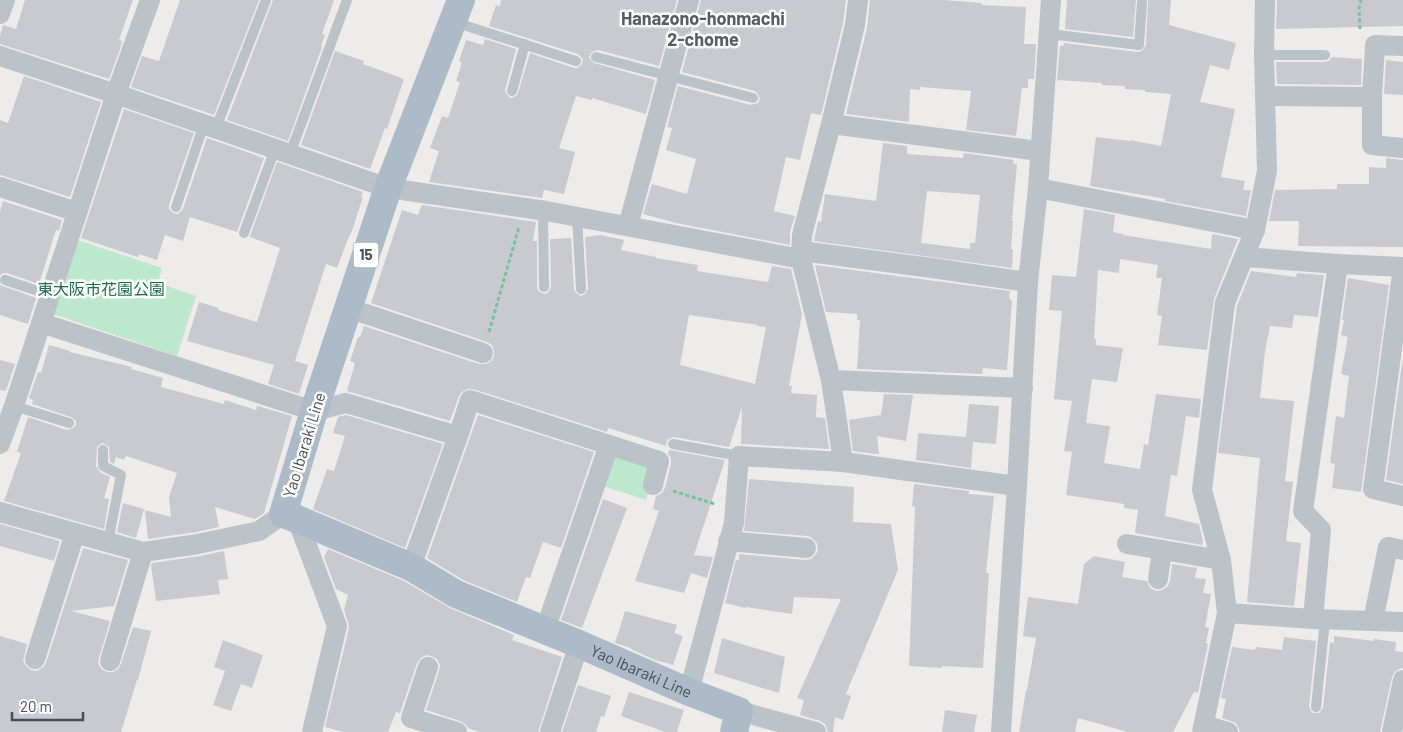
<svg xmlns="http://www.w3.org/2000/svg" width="1403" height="732" font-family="Barlow,'Noto Sans JP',sans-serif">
  <rect width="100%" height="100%" fill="#eeebeb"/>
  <g fill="#bde8ce">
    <path d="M74 239 162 268 158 283 196 296 177 356 50 313Z"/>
    <path d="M612 451 656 465 646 500 600 485Z"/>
  </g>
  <g fill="#c9cad0" fill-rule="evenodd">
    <path d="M25 0H133L119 40 122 41 120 49 109 79 0 44V36L3 25 16 29Z"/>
    <path d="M180 0H259L214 115 131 87 142 56 159 61Z"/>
    <path d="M273 0H334L322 34 325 35 321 46 322 47 288 141 227 120Z"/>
    <path d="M501 0H677L659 66 598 50 594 51 591 53 589 58 594 63 655 80 646 114 592 98V100L576 96 559 148 575 152 564 194 544 190 542 198 429 182 439 151 430 148 442 116 448 118 460 82 456 81 462 63 459 61 466 40 483 45 485 39 516 49 505 90 507 95 511 98 516 96 518 93 530 53 574 68H578L582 64 583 59 578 54 489 26 496 5 500 6Z"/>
    <path d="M701 0H846L843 23 821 115 811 113 800 160 786 157 774 211 795 216 790 232V245L676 223 643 214 652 184 687 194 696 159 666 150 672 128 667 127 678 86 751 105 758 103 760 99 758 94 755 91 682 72Z"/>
    <path d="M870 0H943L982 3V5L1026 7 1024 44H1036L1034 79H1028V88H1022L1016 136 966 130 971 91 920 87V90L910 89 909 122 846 114 867 28Z"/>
    <path d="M1067 0H1136L1133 37 1065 29Z"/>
    <path d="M1148 0H1171L1169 25 1236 43 1229 70 1210 65 1200 102 1235 109 1221 177 1245 181 1243 190H1251L1246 216 1165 201 1166 199 1090 186 1096 137 1130 141V140L1161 146 1171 94 1145 92V90L1125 89V86L1102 85V83L1057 80 1060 46H1063L1064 43 1138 52 1142 51 1146 45Z"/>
    <path d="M1277 0H1403V26L1276 29Z"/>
    <path d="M335 51 364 61 363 64 404 79 387 129 385 128 370 169 301 145Z"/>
    <path d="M1332 57 1362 59 1361 85 1277 84 1276 62H1325L1329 61Z"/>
    <path d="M1386 60 1403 62V95L1384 94Z"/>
    <path d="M24 76 101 102 70 197 0 175V120L8 123Z"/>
    <path d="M124 109 194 133 169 205V209L173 213 178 214 183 209 207 138 264 158 237 232 190 217 183 241 165 235 157 260 139 254 138 257 81 238Z"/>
    <path d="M883 143 907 146V154L963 158 964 153 1014 160 1013 164H1017L1012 221H1013L1011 249H1013L1012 268 814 241 818 221 821 222 825 194 876 201ZM927 191 980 195 975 243H970V249L921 243Z"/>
    <path d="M1386 158 1403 160V247L1298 246 1299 221H1269L1275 190 1337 189V184H1369V167L1386 168Z"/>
    <path d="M277 162 363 192 361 197H363L351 234H350L337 268 326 264 295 361 308 365 299 394 268 384 274 365 187 341 199 302 219 308 218 310 257 322 280 248 250 237V236Z"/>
    <path d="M3 201 62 220 59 231 56 230 39 284 7 273H3L0 275V212Z"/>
    <path d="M422 205 536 222 533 241H537V287L538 291 544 294 548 293 551 287 550 239 571 238 574 289 576 293 581 296 585 294 588 289 585 237 600 235 624 240 621 250 656 257V258L698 265 697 271 768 282 772 266 791 269 802 314 789 386H792L791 393 817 395 816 417 825 418 829 449 741 444 742 407 729 447 674 437 667 440 666 446 608 428 607 432 473 389H467L462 392 459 396 450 421 347 391 355 363 350 361 358 337H360L364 326 479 364H486L490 362 494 357V350L492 345 487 342 371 303 402 210 418 215ZM689 315 758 325 757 326 766 327 755 384 680 365Z"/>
    <path d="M1084 209 1115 215 1113 232 1123 234V235L1211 249 1212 234 1238 239 1214 299 1207 350 1158 345 1162 316 1157 315 1162 278H1156L1158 265 1120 259 1119 273 1098 270 1094 339H1096V345L1123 348 1117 382 1092 379 1086 423 1110 426 1104 463 1140 469 1144 444 1148 445 1156 394 1201 399 1199 418 1186 416 1177 476 1171 475 1165 516 1199 524 1203 541 1202 545 1135 533 1138 510 1124 508V504L1066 495 1072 452 1064 451 1072 401 1054 399 1062 311 1049 310 1052 275 1076 277Z"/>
    <path d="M815 265 1010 291 1009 298 1012 301 1007 370 983 368 982 374 857 369 860 320H857V314L826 312Z"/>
    <path d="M1251 271 1296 277 1297 273 1324 275 1318 317 1294 315 1292 328 1270 326 1265 351 1260 398 1294 401 1285 481 1293 482 1286 541 1301 543 1294 606 1247 602 1260 458 1218 453 1237 306Z"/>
    <path d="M1348 278 1389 285 1361 492 1332 488 1335 464 1330 463 1336 416 1344 418 1349 376 1341 374 1348 337 1341 335 1344 320H1342Z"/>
    <path d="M0 285 36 298 28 324 0 315Z"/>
    <path d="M49 345 70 351V352L132 367 131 369 163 378 161 387 224 404 225 400 256 410 257 406 261 407 292 416 264 513 255 519 215 507 219 527 196 532 148 539 145 510 171 517 169 497 177 473 126 456 124 460 116 457 114 464 110 462 109 447 103 443 100 444 97 447 96 466 100 472 110 477 104 498 109 499 104 529 4 501 21 453 17 452 28 417 67 430 73 428 76 425V421L71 417 32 404 33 400 29 398 38 372 41 373Z"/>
    <path d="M1403 356V484L1386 480Z"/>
    <path d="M0 360 15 364 6 391 0 390Z"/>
    <path d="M884 394 913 395 906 441 877 436 879 454H875L853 451 849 420 881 415Z"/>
    <path d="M969 404 999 406 996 444 973 442 971 468 916 460 918 433 966 437Z"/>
    <path d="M346 415 443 444 405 548 313 509 327 469 334 471 345 436 333 433 338 417Z"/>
    <path d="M478 415 594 452 561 548 543 542 530 578 526 577 517 602 463 580 427 558Z"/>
    <path d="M669 450 725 460 694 555 713 557 707 578 691 573 684 593 635 581 659 511 653 509 656 496 662 493 665 488 671 464V458L668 454Z"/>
    <path d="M749 479 854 487 853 522 891 524 898 570 846 694 851 696 843 720 835 717 833 732H828L825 724 820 721 800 715 804 700 797 698 841 599 794 597 792 614 746 607 745 608 725 603 736 560H739V554L805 560 811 559 816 554 818 550 817 543 812 538 808 536 744 531Z"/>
    <path d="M914 484 969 491V494L994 496 986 573H989L983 668 942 666V668L909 666 915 507 912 506Z"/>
    <path d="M603 499 627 508 582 628 561 620Z"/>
    <path d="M123 503 144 509 136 538 117 532Z"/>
    <path d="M0 524 60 541 54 561 0 546Z"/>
    <path d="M83 548 128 560 114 606 71 611 110 621 99 658 98 663 101 669 107 672H113L118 669 121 664 133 627 151 631 138 680H137L121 732H0V636L27 644 23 661 27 667 31 670 37 671 43 667 46 663Z"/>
    <path d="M328 549 404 581 450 608 514 635 512 640 562 657 538 732H480L468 728 465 724 460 721 426 710 439 671 440 665 437 659 431 656 426 655 421 658 417 663 400 713 396 712 388 732H343L325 727 349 628 348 622 344 610 348 595 336 589 324 557Z"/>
    <path d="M224 551 228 579 218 580 220 594 156 601 151 565 152 563 200 556Z"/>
    <path d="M1094 556 1125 562 1122 577 1147 581 1150 588 1156 591 1163 590 1168 586 1170 581 1172 564 1197 568 1195 578 1206 579 1203 593 1211 594 1205 627 1209 628 1206 643 1208 644 1198 693 1194 692 1173 732H1128L1078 718 1075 732H1019L1026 690H1027L1036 638 1023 636 1028 597 1078 604 1084 564Z"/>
    <path d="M625 611 677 625 674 633 683 636 673 665 655 660 631 649V648L615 643Z"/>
    <path d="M1334 636 1374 641V639L1396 642 1395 651 1403 652V668L1399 669 1395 672 1392 677 1380 732H1240L1239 729 1236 723 1222 718 1226 699 1221 698 1232 647 1255 650 1256 647 1282 650 1284 637 1316 641 1309 707 1312 713H1319L1323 708 1330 642 1334 643Z"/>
    <path d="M722 638 785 657 779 693 714 673Z"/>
    <path d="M223 640 263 655 252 688 241 684 231 711 213 705 225 671 214 667Z"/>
    <path d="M578 685 611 696 604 717 601 716 596 732H562Z"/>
    <path d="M629 692 684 710 677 732H665L621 716Z"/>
    <path d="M945 710 977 715 974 732H942Z"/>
  </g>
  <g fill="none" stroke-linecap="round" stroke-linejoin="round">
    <g stroke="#79c29e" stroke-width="3" stroke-dasharray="4 2.5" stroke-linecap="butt">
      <path d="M1360 29 1359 9 1361 0"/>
      <path d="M489 332 519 227"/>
      <path d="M673 491 715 504"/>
    </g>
    <g stroke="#bbc3c9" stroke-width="10">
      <path d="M454 22 576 61"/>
      <path d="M1048 35H1058L1139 45 1142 2"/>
      <path d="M1264 55H1325"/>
      <path d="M596 57 753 98"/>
      <path d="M512 91 525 44"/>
      <path d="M216 128 266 0"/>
      <path d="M290 154 347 0"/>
      <path d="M176 207 204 124"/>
      <path d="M543 210 544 287"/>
      <path d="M577 216 581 289"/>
      <path d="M244 233 275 149"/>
      <path d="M5 280 50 295"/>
      <path d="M14 406 69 423"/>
      <path d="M673 444 739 456"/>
      <path d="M103 450V466L121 475 108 542"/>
      <path d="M1316 707 1325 620"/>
    </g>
    <g stroke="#bbc3c9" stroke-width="20">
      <path d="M858 0 855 25 831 124 802 235 801 259 831 380 843 462 1017 486"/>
      <path d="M0 14 5 0"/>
      <path d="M1403 46 1375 45 1372 97V145L1403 148"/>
      <path d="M0 56 116 94 388 188 546 211 801 259"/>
      <path d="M1265 96 1372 97"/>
      <path d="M831 124 1039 151"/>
      <path d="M0 187 77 212"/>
      <path d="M1038 188 1255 230"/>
      <path d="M628 226 689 0"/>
      <path d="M801 251 932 268 1028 282"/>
      <path d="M1244 257 1338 264 1403 267"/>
      <path d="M1403 267 1373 489 1403 496"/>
      <path d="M348 308 483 353"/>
      <path d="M41 323 314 411 346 403 458 436"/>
      <path d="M831 380 1023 388"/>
      <path d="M0 444 14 406 116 94 150 0"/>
      <path d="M0 512 143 552 198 544 259 531 283 514"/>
      <path d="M297 519 337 626 312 732"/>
      <path d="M728 541 806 548"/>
      <path d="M1127 544 1221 560"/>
      <path d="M411 567 458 436 470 400 659 461 653 485"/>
      <path d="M1158 579 1162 550"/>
      <path d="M1227 613 1313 619 1403 622"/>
      <path d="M1313 619 1321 530 1303 511 1338 264"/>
      <path d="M1373 621 1388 547 1403 550"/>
      <path d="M545 630 609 445"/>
      <path d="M35 659 75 533"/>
      <path d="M110 661 143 552"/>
      <path d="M428 667 411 718 457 732"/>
      <path d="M689 692 734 523 739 456 843 462"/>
      <path d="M739 711 816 732"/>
      <path d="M1204 725 1228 732"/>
      <path d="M550 732 579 644"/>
      <path d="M1001 732 1017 486 1028 282 1038 188 1051 0"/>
      <path d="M1202 732 1227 613 1221 560 1202 490 1225 303 1255 230 1267 171 1264 55 1265 0"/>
      <path d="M1392 732 1403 680"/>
    </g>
    <path stroke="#adbbc8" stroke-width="28" id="s1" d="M461 0 388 188 314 411 283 514 297 519 411 567 456 594 579 644 689 692 739 711 734 732"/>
  </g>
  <g text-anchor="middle" stroke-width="5" stroke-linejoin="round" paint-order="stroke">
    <rect fill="#fff" stroke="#7e8389" stroke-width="1" x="353.5" y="242.5" width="25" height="25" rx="4"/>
    <g font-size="15" font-weight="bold" fill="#464e56">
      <text x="366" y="260">15</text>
    </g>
    <g font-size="16" fill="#1f6f47" stroke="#fff">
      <text x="101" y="295">東大阪市花園公園</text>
    </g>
    <g font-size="16" fill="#464e56" stroke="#fff">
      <text transform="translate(304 445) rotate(-73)" y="6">Yao Ibaraki Line</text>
      <text dy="6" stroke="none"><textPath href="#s1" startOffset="936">Yao Ibaraki Line</textPath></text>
    </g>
    <g font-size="18" font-weight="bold" fill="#595c5f" stroke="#fff">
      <text x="703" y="25">Hanazono-honmachi<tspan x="703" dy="21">2-chome</tspan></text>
    </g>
  </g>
  <path d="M12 712v8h71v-8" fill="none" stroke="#464e56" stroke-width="2.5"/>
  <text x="20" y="712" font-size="15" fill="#464e56" stroke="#ffffff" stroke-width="4" paint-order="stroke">20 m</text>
</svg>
